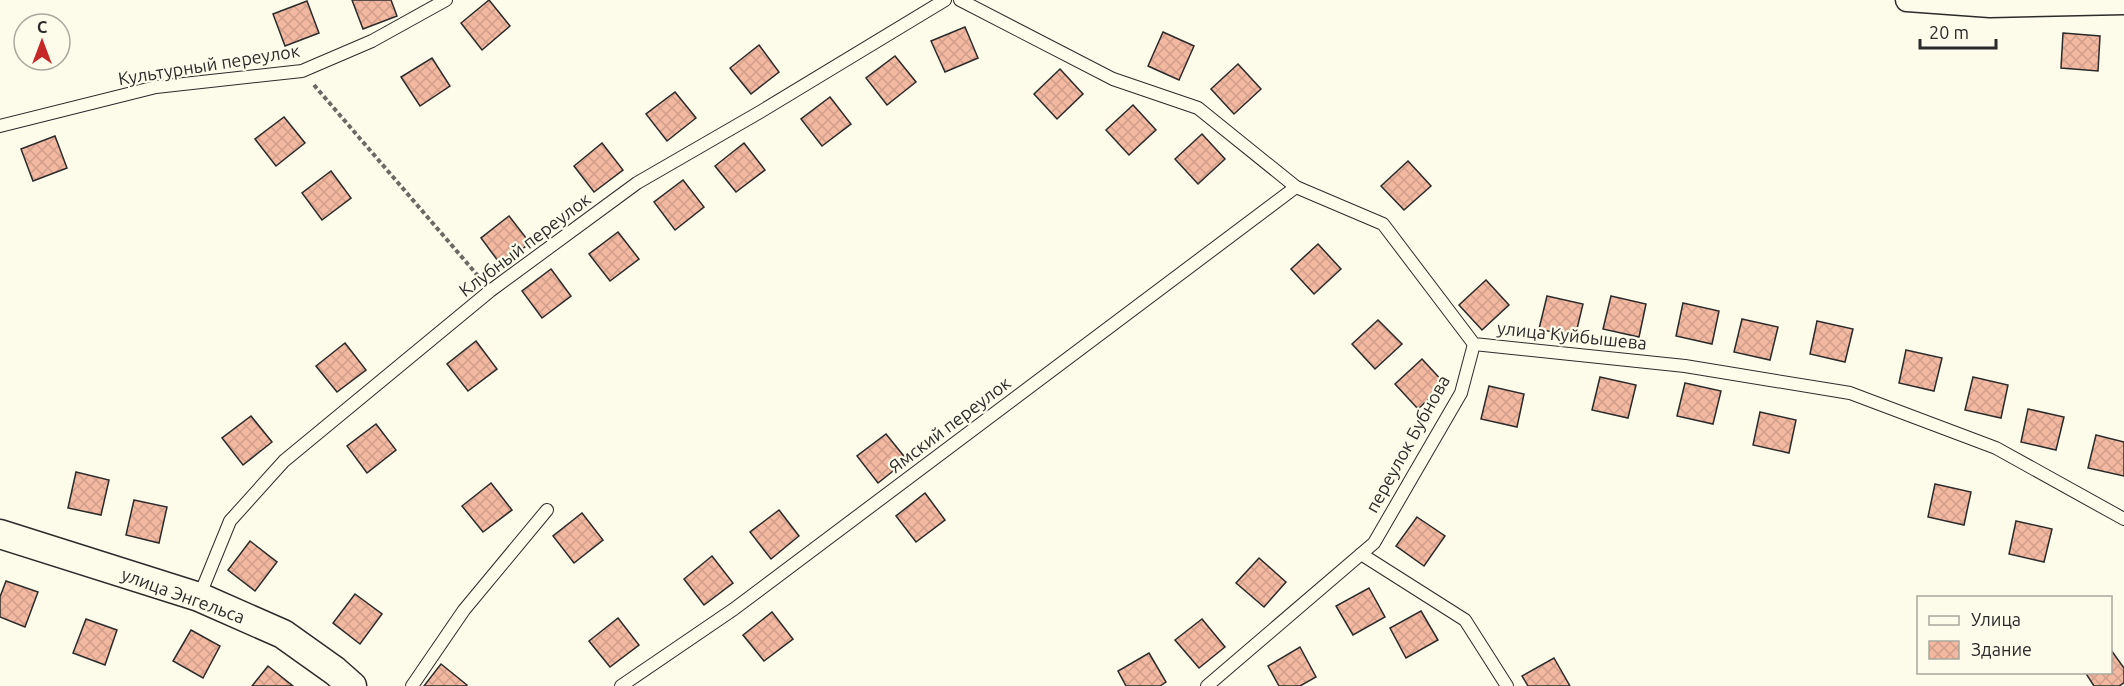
<svg xmlns="http://www.w3.org/2000/svg" width="2124" height="686" font-family="Ubuntu,sans-serif">
  <defs>
    <pattern id="building-cross-hatch" width="8" height="8" patternUnits="userSpaceOnUse" patternTransform="scale(1.5)"><rect width="8" height="8" fill="#f2b8a0"/><path d="M0 0l8 8M0 8l8-8" fill="none" stroke="#d09e8a"/></pattern>
  </defs>
  <rect width="100%" height="100%" fill="#fdfbea"/>
  <g fill="url(#building-cross-hatch)" stroke="#2b2b2b" stroke-width="1.5">
    <path d="M352 0H391L397 16 363 29Z"/>
    <path d="M489 0 510 26 482 50 461 23Z"/>
    <path d="M307 1 319 33 285 46 273 14Z"/>
    <path d="M965 27 978 58 945 72 931 41Z"/>
    <path d="M1163 32 1194 46 1179 80 1148 66Z"/>
    <path d="M2063 33 2100 36 2098 71 2061 68Z"/>
    <path d="M759 45 779 72 751 94 730 68Z"/>
    <path d="M895 56 916 82 887 105 866 78Z"/>
    <path d="M432 58 450 86 420 106 401 77Z"/>
    <path d="M1238 64 1261 89 1234 114 1211 89Z"/>
    <path d="M1060 69 1083 94 1057 119 1034 94Z"/>
    <path d="M675 92 696 118 667 141 646 114Z"/>
    <path d="M830 97 851 124 822 146 801 119Z"/>
    <path d="M1133 105 1156 130 1129 155 1106 130Z"/>
    <path d="M284 117 305 143 276 166 255 139Z"/>
    <path d="M1202 134 1225 159 1198 184 1175 159Z"/>
    <path d="M55 136 67 168 33 181 21 149Z"/>
    <path d="M602 143 623 170 594 192 574 166Z"/>
    <path d="M744 143 765 170 736 192 715 166Z"/>
    <path d="M1408 161 1431 186 1404 210 1381 186Z"/>
    <path d="M331 171 351 198 322 220 302 193Z"/>
    <path d="M683 180 704 207 675 230 654 202Z"/>
    <path d="M509 216 530 243 501 265 481 238Z"/>
    <path d="M618 232 639 259 610 281 589 254Z"/>
    <path d="M1318 244 1341 269 1314 294 1291 269Z"/>
    <path d="M551 269 571 296 542 318 522 291Z"/>
    <path d="M1486 280 1509 305 1482 330 1459 305Z"/>
    <path d="M1547 296 1583 304 1575 337 1539 329Z"/>
    <path d="M1611 296 1646 304 1639 337 1603 329Z"/>
    <path d="M1683 303 1719 311 1712 344 1676 336Z"/>
    <path d="M1742 319 1778 327 1770 360 1734 352Z"/>
    <path d="M1378 320 1402 344 1375 369 1352 344Z"/>
    <path d="M1817 321 1853 329 1845 362 1810 354Z"/>
    <path d="M476 341 497 369 468 391 447 364Z"/>
    <path d="M345 343 366 370 337 392 316 366Z"/>
    <path d="M1906 350 1942 358 1934 391 1899 383Z"/>
    <path d="M1422 359 1445 384 1418 409 1395 384Z"/>
    <path d="M1600 377 1636 385 1628 418 1592 410Z"/>
    <path d="M1973 377 2008 385 2001 418 1965 410Z"/>
    <path d="M1685 383 1721 391 1713 424 1677 416Z"/>
    <path d="M1489 386 1524 394 1517 427 1481 419Z"/>
    <path d="M2028 409 2064 417 2056 450 2021 442Z"/>
    <path d="M1760 412 1796 420 1789 453 1753 445Z"/>
    <path d="M251 416 272 442 243 465 222 438Z"/>
    <path d="M376 424 396 450 367 473 347 446Z"/>
    <path d="M886 434 907 460 878 483 857 456Z"/>
    <path d="M2096 435 2124 442V476L2088 468Z"/>
    <path d="M76 472 109 480 101 515 68 508Z"/>
    <path d="M491 483 512 510 483 532 462 506Z"/>
    <path d="M1935 484 1971 492 1964 525 1928 517Z"/>
    <path d="M925 493 945 520 916 542 896 516Z"/>
    <path d="M134 500 167 507 159 543 126 535Z"/>
    <path d="M779 510 799 536 771 559 750 532Z"/>
    <path d="M582 513 603 540 574 563 553 536Z"/>
    <path d="M1417 517 1445 536 1424 566 1396 546Z"/>
    <path d="M2016 521 2052 529 2044 562 2009 554Z"/>
    <path d="M250 541 277 562 255 591 228 570Z"/>
    <path d="M712 556 733 583 704 605 684 579Z"/>
    <path d="M1259 558 1286 582 1264 607 1236 583Z"/>
    <path d="M6 581 38 592 25 627 0 617V597Z"/>
    <path d="M1369 588 1385 617 1353 635 1336 606Z"/>
    <path d="M355 594 382 614 360 644 333 623Z"/>
    <path d="M1421 611 1438 640 1406 658 1390 628Z"/>
    <path d="M772 612 793 639 764 661 743 635Z"/>
    <path d="M618 618 639 645 610 667 589 641Z"/>
    <path d="M86 619 117 630 105 665 73 653Z"/>
    <path d="M1202 619 1225 647 1199 668 1175 640Z"/>
    <path d="M191 630 220 646 203 678 173 661Z"/>
    <path d="M1300 647 1316 677 1300 686H1279L1268 666Z"/>
    <path d="M2111 650 2124 668V683L2119 686H2094L2085 672H2110Z"/>
    <path d="M1149 653 1166 682 1160 686H1126L1118 671Z"/>
    <path d="M1554 658 1570 686H1528L1522 676Z"/>
    <path d="M441 664 467 685 466 686H424Z"/>
    <path d="M268 666 293 686H252Z"/>
  </g>
  <g fill="none" stroke-linecap="round" stroke-linejoin="round">
    <defs>
      <g id="service">
        <path d="M960 0 1113 79 1198 108 1296 187 1383 224 1474 344 1685 366 1850 393 1996 448 2124 519"/>
        <path d="M0 126 156 87 302 71 372 41 446 0"/>
        <path d="M1361 554 1465 620 1507 686"/>
        <path d="M199 597 230 521 284 461 490 291 637 183 760 112 945 0"/>
        <path d="M412 686 464 610 547 510"/>
        <path d="M621 686 734 609 1296 187"/>
        <path d="M1207 686 1374 543 1461 393 1474 344"/>
      </g>
      <path id="minor" d="M1907 0 1990 6 2124 3"/>
      <path id="tertiary" d="M0 534 199 597 283 634 335 671 352 686"/>
    </defs>
    <use href="#service" stroke="#2b2b2b" stroke-width="14"/>
    <use href="#minor" stroke="#2b2b2b" stroke-width="25"/>
    <use href="#tertiary" stroke="#2b2b2b" stroke-width="31"/>
    <path stroke="#6a6964" stroke-width="4" stroke-dasharray="4.5 3" stroke-linecap="butt" d="M314 85 479 277"/>
    <use href="#service" stroke="#fdfbea" stroke-width="12"/>
    <use href="#minor" stroke="#fdfbea" stroke-width="22"/>
    <use href="#tertiary" stroke="#fdfbea" stroke-width="28"/>
  </g>
  <g text-anchor="middle" stroke-width="4.5" stroke-linejoin="round" paint-order="stroke">
    <g font-size="18" fill="#2b2b2b" stroke="#fdfbea">
      <text transform="translate(209 65) rotate(-9)" y="6">Культурный переулок</text>
      <text transform="translate(525 245) rotate(-37)" y="6">Клубный переулок</text>
      <text transform="translate(1572 336) rotate(6)" y="6">улица Куйбышева</text>
      <text transform="translate(950 425) rotate(-37)" y="6">Ямский переулок</text>
      <text transform="translate(1408 444) rotate(-61)" y="6">переулок Бубнова</text>
      <text transform="translate(183 596) rotate(20)" y="6">улица Энгельса</text>
    </g>
  </g>
  <rect x="1917" y="596" width="195" height="78" fill="#fdfbea" stroke="#a9a89e" stroke-width="1.5"/>
  <rect x="1929" y="616" width="30" height="9" fill="#fdfbea" stroke="#a9a89e" stroke-width="1.5"/>
  <text x="1971" y="626" font-size="18" fill="#2b2b2b">Улица</text>
  <rect x="1929" y="641" width="30" height="18" fill="url(#building-cross-hatch)" stroke="#a9a89e" stroke-width="1.5"/>
  <text x="1971" y="656" font-size="18" fill="#2b2b2b">Здание</text>
  <g transform="translate(42 42)"><circle r="28" fill="#fdfbea" stroke="#a9a89e" stroke-width="1.5"/>
  <path d="M0-4.5L10 22L0 15L-10 22Z" fill="#c62828"/>
  <text y="-9" font-size="16" font-weight="bold" text-anchor="middle" fill="#2b2b2b">С</text>
  </g>
  <path d="M1920 39v9h76v-9" fill="none" stroke="#2b2b2b" stroke-width="3"/>
  <text x="1929" y="39" font-size="18" fill="#2b2b2b" stroke="#fdfbea" stroke-width="4.5" paint-order="stroke">20 m</text>
</svg>
